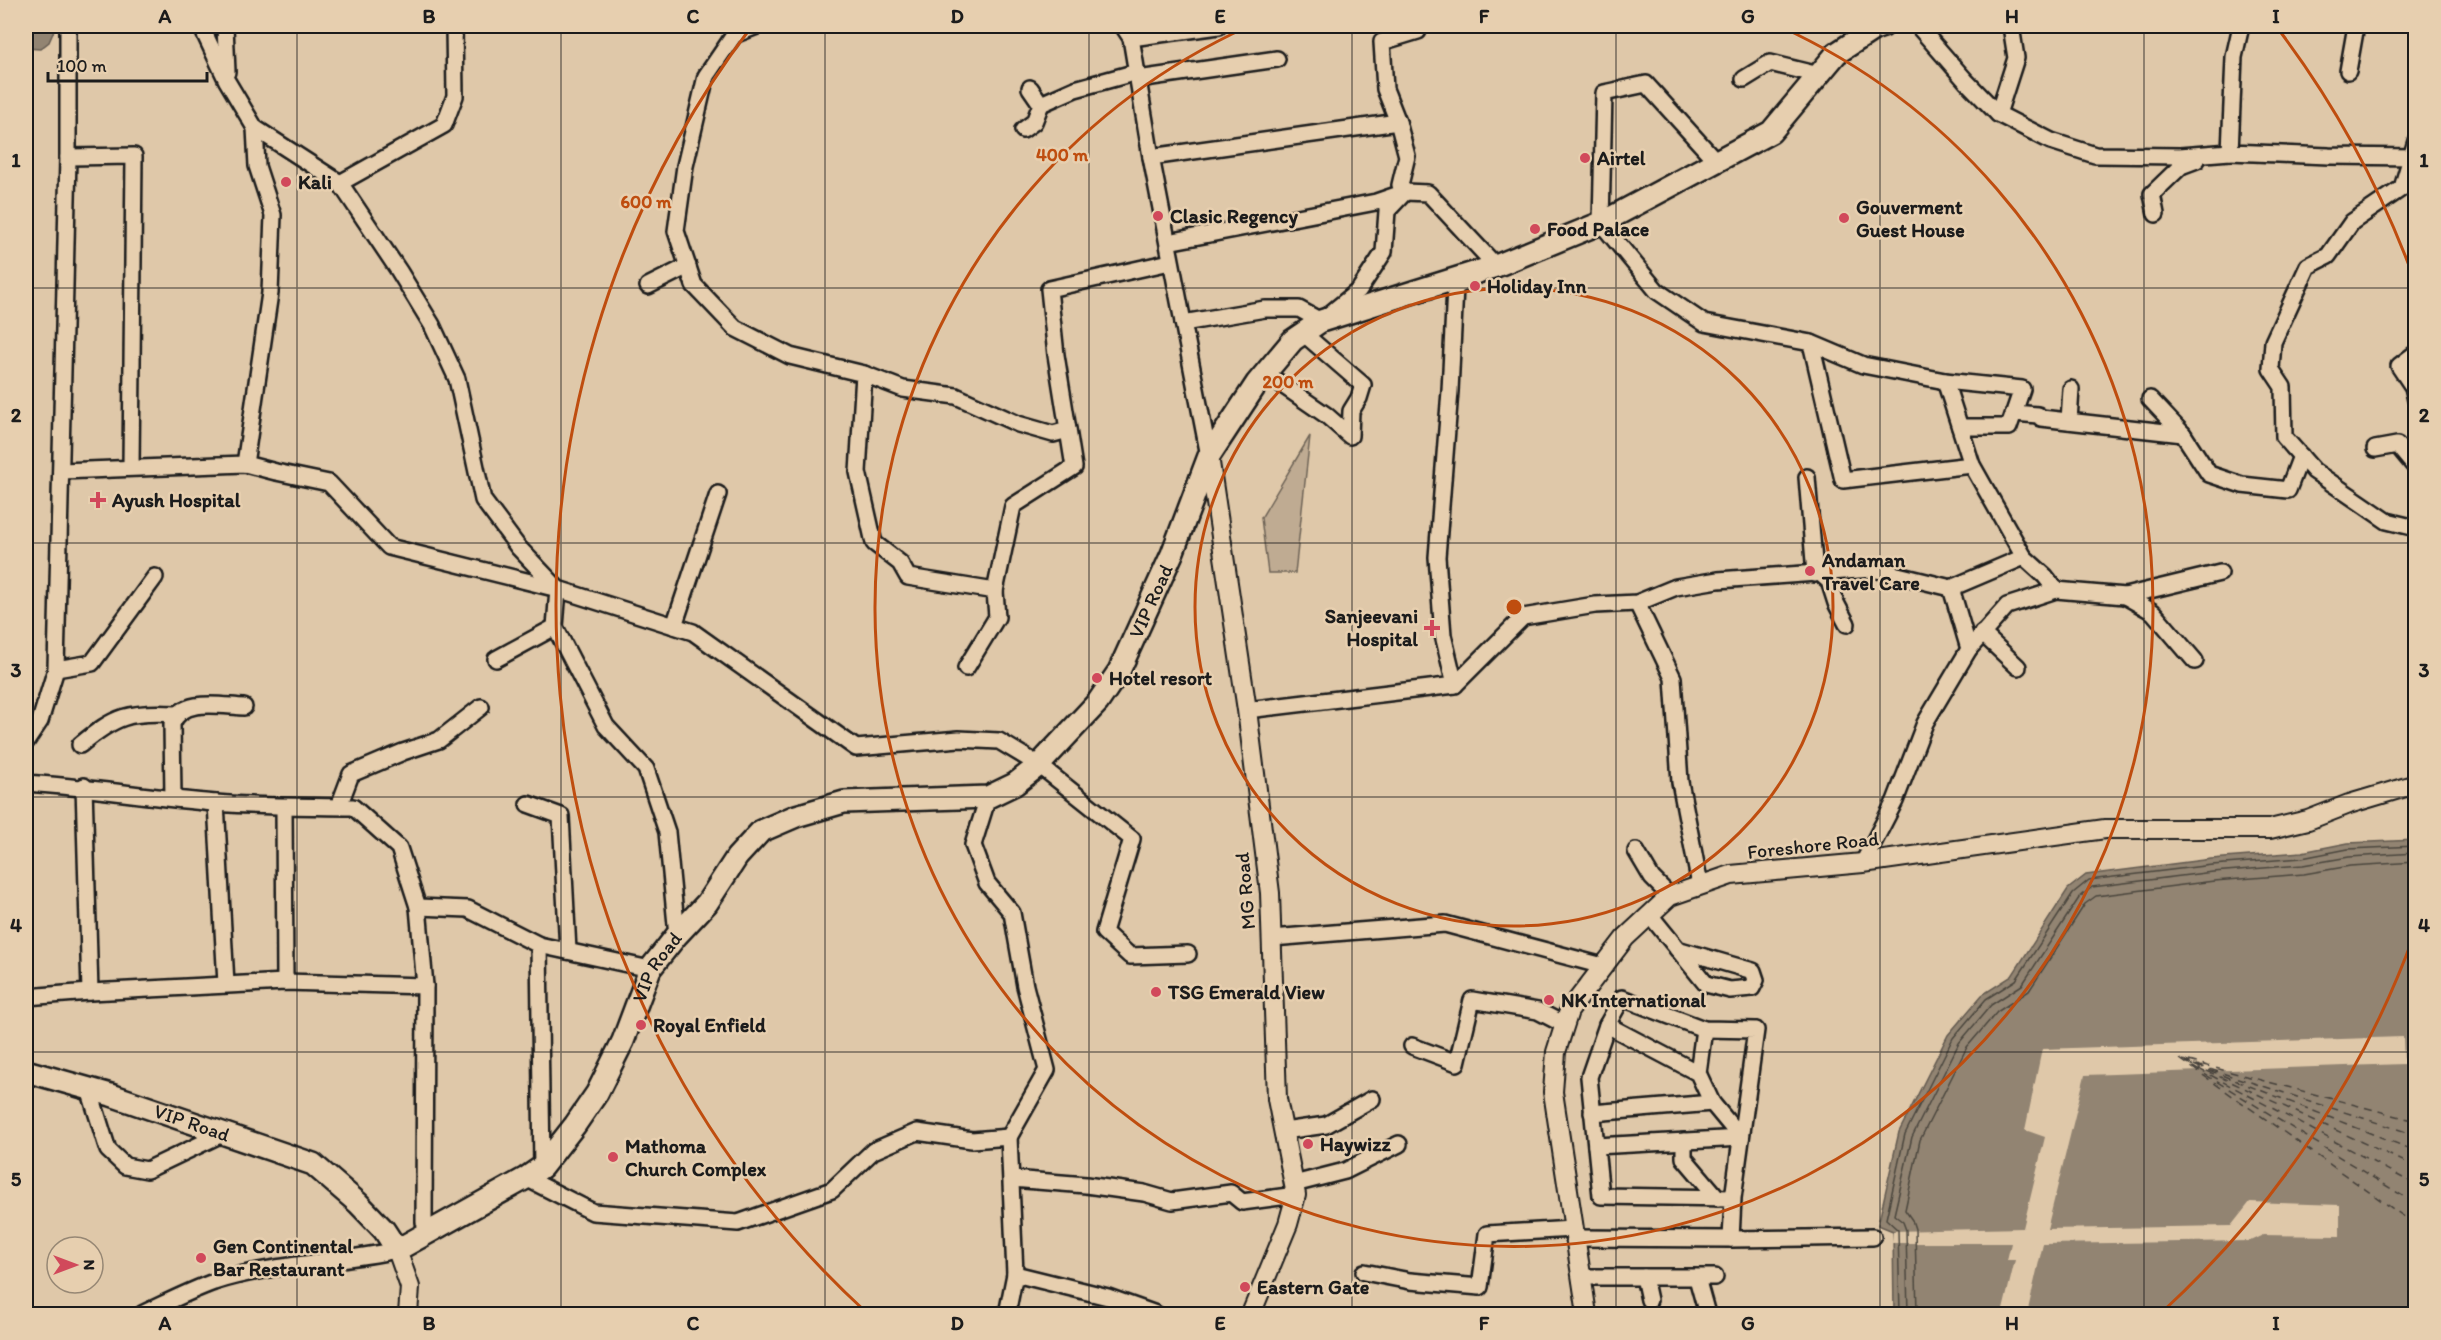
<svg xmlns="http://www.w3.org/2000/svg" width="2441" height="1340" font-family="Itim,sans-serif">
  <rect width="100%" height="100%" fill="#dfc8a9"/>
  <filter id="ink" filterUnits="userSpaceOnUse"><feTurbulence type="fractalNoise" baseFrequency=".0167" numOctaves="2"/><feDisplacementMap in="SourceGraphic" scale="12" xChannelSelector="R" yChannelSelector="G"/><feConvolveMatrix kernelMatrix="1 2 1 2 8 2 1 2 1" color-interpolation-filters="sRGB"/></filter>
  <g filter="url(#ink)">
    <path fill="#bfab92" stroke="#6e6457" stroke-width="1.5" d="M1310 436 1295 573H1268L1261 518Z"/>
    <g fill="#928472" stroke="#635a50" stroke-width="1.5">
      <path d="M26 26H56L49 42 40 49 26 48Z"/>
      <path d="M2415 840V1314H1894L1893 1231 1878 1225 1899 1132 1948 1035 1982 995 2012 976 2068 889 2086 875 2211 859 2302 852 2348 843Z"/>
    </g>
    <path fill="#dfc8a9" d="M2403 1037 2404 1064 2085 1075 2047 1229 2231 1226 2250 1202 2340 1205V1236L2263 1235 2250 1241 2043 1244 2027 1314H2002L2015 1260H2007L2011 1243H1892L1893 1231 2023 1228 2045 1137 2025 1130 2042 1049Z"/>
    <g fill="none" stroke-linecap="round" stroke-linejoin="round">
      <g stroke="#4b463e" stroke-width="1.5">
        <path d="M1900 1314 1898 1230 1886 1219 1905 1134 1953 1038 1986 999 2016 980 2073 893 2089 880 2212 865 2302 858 2348 849 2416 846"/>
        <path d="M1908 1314 1906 1230 1903 1222 1894 1215 1912 1137 1959 1043 1991 1005 2022 985 2079 898 2092 887 2213 872 2303 865 2349 857 2416 853"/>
        <path d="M1917 1314 1915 1229 1912 1220 1905 1210 1920 1140 1967 1047 1997 1012 2029 991 2085 904 2096 896 2214 881 2304 874 2350 866 2416 862"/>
      </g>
      <g stroke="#45403a" stroke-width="1.5" stroke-dasharray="8 6" stroke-linecap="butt">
        <path d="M2180 1059 2416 1225"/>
        <path d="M2183 1060 2416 1151"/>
        <path d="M2189 1061 2416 1121"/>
        <path d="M2186 1062 2416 1185"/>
        <path d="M2194 1065 2416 1167"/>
        <path d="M2197 1065 2416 1135"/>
        <path d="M2193 1067 2416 1204"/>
      </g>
      <defs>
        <g id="minor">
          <path d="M201 26 227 81 255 128 340 183 399 271 432 325 457 379 483 500 518 547 558 589 693 632 856 748 959 739 999 741 1039 765 1132 839 1104 932 1130 956 1188 954"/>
          <path d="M225 26 227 72"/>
          <path d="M757 26 734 35 706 76 685 166 676 231 694 285 735 328 790 356 864 374 858 472 874 543 900 563 908 577 995 591"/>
          <path d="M1123 26 1131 38 1151 157 1209 456"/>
          <path d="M1918 26 1966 81 1998 114 2051 141 2095 155 2180 156 2230 152"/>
          <path d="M2241 26 2234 57 2230 152 2329 156 2416 157"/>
          <path d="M1131 38 1219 26"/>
          <path d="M2348 71 2356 26"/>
          <path d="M1138 79 1277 59"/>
          <path d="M1744 79 1770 63 1819 75"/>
          <path d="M1041 104 1075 89 1137 72"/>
          <path d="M1998 114 2016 58 2011 26"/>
          <path d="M1023 130 1034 122 1041 104 1030 88"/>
          <path d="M2416 141 2402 188 2352 222 2328 256 2308 266 2273 342 2271 369 2283 387 2284 437 2314 471 2387 521 2416 528"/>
          <path d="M68 157 134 156 131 467"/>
          <path d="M1151 157 1398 122"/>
          <path d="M1716 161 1646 84 1604 93 1601 223 1657 291 1704 323 1811 343 1863 365 1945 381 1972 465 2024 557"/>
          <path d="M340 183 444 125 455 96 454 26"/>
          <path d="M2156 214 2152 194 2181 166 2197 160"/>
          <path d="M1168 242 1376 202 1402 193"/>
          <path d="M648 286 688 266"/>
          <path d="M1183 323 1265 309H1299L1321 321 1359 290 1384 252 1387 211 1405 192"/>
          <path d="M1811 343 1843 480 1972 465"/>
          <path d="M2416 353 2399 366 2413 387 2416 400"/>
          <path d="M1265 373 1326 415 1350 436 1351 411 1359 398 1363 385 1303 333"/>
          <path d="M864 374 903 389 956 396 1018 424 1053 434 1068 430"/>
          <path d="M1945 381 2022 389 2009 427H1960"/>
          <path d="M2150 399 2183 434"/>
          <path d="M2014 413 2038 415 2041 418 2183 434 2209 474 2242 485 2288 490 2301 456"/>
          <path d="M2069 421 2071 389"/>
          <path d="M2375 449 2397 445 2416 468"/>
          <path d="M245 464 270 293 273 215 257 166 255 128"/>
          <path d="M61 471 245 464 276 472 329 483 389 547 558 589 555 627 606 726 646 769 667 832 677 935"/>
          <path d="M1807 477 1815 574"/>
          <path d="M1821 574 1829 581 1836 603 1847 624"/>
          <path d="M2125 596 2153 612 2195 661"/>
          <path d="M1637 603 1673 678 1680 782 1700 885"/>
          <path d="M674 626 718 494"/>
          <path d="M1982 633 2018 667"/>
          <path d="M1969 649 1951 588 2024 557 2045 576 2056 590"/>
          <path d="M496 659 555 627"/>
          <path d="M966 668 997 617 995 591 1013 506 1074 467 1056 355 1049 289 1170 262"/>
          <path d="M56 669 92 663 155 577"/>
          <path d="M1455 685 1523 617 1595 605 1637 603 1676 587 1718 580 1873 569 1951 588"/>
          <path d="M1247 710 1455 685 1443 635 1437 557 1450 391 1455 287 1496 266 1428 193 1405 192 1400 185 1407 156 1398 122 1385 89 1382 42 1418 31 1420 26"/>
          <path d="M26 742 40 721 56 669 68 157V26"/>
          <path d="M80 745C115 716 129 711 176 714"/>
          <path d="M26 783C90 787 152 798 216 803 262 807 308 806 353 807L399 848 418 907 425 986 424 1222 428 1233"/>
          <path d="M84 786 90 992"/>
          <path d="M988 797 973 845 987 883 1012 913 1025 986 1047 1070 1009 1137"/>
          <path d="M173 798 172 724C182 697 220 706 244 707"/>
          <path d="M216 803 226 984"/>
          <path d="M528 804 561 816 568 951"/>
          <path d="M339 806 351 774 403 752 439 740 481 707"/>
          <path d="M284 807 285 982"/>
          <path d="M1636 851 1652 878 1670 896"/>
          <path d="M1863 863 1895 801 1925 723 1969 649 2007 606 2056 590 2125 596 2220 573"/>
          <path d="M418 907 468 909 539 945 542 1167"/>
          <path d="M1650 915 1706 984 1730 990 1752 988 1756 980 1753 971 1677 949"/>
          <path d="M1272 938 1445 924 1603 966"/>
          <path d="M539 945 650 969"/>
          <path d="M26 997 90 992 285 982 425 986"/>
          <path d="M1607 1025 1698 1073 1712 1103 1741 1138"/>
          <path d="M1412 1046 1457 1063 1472 1000 1538 1011 1565 1025"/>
          <path d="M1698 1073 1704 1029"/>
          <path d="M89 1089 108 1150 125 1166 147 1170 224 1133"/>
          <path d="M1592 1113 1712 1103"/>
          <path d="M1284 1131 1326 1125 1372 1099"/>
          <path d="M1684 1141V1158L1718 1198"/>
          <path d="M1596 1146 1741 1138"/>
          <path d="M526 1178 593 1212 738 1223 832 1190 873 1151 917 1132 972 1140 1009 1137 1015 1274 1007 1314"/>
          <path d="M1012 1179 1086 1185 1144 1193 1172 1201 1231 1193 1242 1202 1296 1195"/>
          <path d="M1294 1184 1345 1171 1399 1144"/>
          <path d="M1574 1238 1731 1239 1873 1237"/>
          <path d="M1731 1239 1733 1198 1756 1030 1704 1029 1622 998 1607 1025 1589 1077 1601 1196 1733 1198"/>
          <path d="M1364 1272 1410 1281 1480 1287 1487 1234 1573 1229"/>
          <path d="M1015 1274 1108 1297 1156 1314"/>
          <path d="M1581 1277H1715"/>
          <path d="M1644 1277 1649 1300"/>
          <path d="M1697 1278 1707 1314"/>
          <path d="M142 1314C166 1303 189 1291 214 1282 273 1263 337 1263 397 1250"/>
        </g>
        <g id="major">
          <path d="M1209 456 1247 710 1270 893 1277 1099 1296 1195 1288 1224 1251 1314"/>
          <path d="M397 1250 410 1287 408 1314"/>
          <path d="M1587 1314 1553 1092 1556 1052 1569 1011 1625 938 1670 896 1731 875 1863 863 2105 829H2270L2308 820 2349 804 2416 784"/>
        </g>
        <g id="highway">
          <path id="s1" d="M26 1071 111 1095 313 1164 358 1203 384 1230 397 1250 526 1178 542 1167 575 1125 597 1093 623 1041 650 969 677 935 707 903 737 857 761 831 796 816 844 802 988 797 1015 784 1039 765 1098 702 1119 671 1172 554 1209 456 1257 383 1293 340 1321 321 1496 266 1601 223 1661 191 1771 132 1837 53 1874 29 1883 26"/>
        </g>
      </defs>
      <use href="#minor" stroke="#1c1c1c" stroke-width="20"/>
      <use href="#major" stroke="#1c1c1c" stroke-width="22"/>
      <use href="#highway" stroke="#1c1c1c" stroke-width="26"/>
      <use href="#minor" stroke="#e7cfaf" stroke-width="15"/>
      <use href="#major" stroke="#e7cfaf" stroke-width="18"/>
      <use href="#highway" stroke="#e7cfaf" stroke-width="21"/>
    </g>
  </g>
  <path fill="none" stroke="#1c1c1c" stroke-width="1.5" stroke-opacity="0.55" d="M297 26V1314M561 26V1314M825 26V1314M1089 26V1314M1352 26V1314M1616 26V1314M1880 26V1314M2144 26V1314M26 288H2416M26 543H2416M26 797H2416M26 1052H2416"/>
  <g fill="none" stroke="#bf4d0f" stroke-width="3">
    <circle cx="1514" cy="607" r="319"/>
    <path d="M1779 26A639 639 0 1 1 1249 26"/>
    <path d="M2414 935A958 958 0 0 1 2161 1313M867 1313A958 958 0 0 1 749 30M2279 30A958 958 0 0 1 2414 279"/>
  </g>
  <g fill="#d1495b" stroke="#e7cfaf" stroke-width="2">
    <circle cx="1585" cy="158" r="6"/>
    <circle cx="286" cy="182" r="6"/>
    <circle cx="1158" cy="216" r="6"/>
    <circle cx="1844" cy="218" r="6"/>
    <circle cx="1535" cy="229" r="6"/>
    <circle cx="1475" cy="286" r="6"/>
    <path d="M95 491h6v6h6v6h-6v6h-6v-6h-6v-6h6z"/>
    <circle cx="1810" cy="571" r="6"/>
    <path d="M1429 619h6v6h6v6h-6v6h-6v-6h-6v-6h6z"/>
    <circle cx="1097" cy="678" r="6"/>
    <circle cx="1156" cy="992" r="6"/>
    <circle cx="1549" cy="1000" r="6"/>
    <circle cx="641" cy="1025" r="6"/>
    <circle cx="1308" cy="1144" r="6"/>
    <circle cx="613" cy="1157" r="6"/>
    <circle cx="201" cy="1258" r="6"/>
    <circle cx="1245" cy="1287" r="6"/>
  </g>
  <g text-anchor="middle" stroke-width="5" stroke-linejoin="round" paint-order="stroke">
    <g font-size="20" font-weight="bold" fill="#1c1c1c" stroke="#e7cfaf" text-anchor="start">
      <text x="1597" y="165">Airtel</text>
      <text x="298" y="189">Kali</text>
      <text x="1856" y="214">Gouverment<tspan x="1856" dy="23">Guest House</tspan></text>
      <text x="1170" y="223">Clasic Regency</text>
      <text x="1547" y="236">Food Palace</text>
      <text x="1487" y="293">Holiday Inn</text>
      <text x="112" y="507">Ayush Hospital</text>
      <text x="1822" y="567">Andaman<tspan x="1822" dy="23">Travel Care</tspan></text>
      <text x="1418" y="623" text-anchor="end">Sanjeevani<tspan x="1418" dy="23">Hospital</tspan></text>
      <text x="1109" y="685">Hotel resort</text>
      <text x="1168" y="999">TSG Emerald View</text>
      <text x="1561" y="1007">NK International</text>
      <text x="653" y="1032">Royal Enfield</text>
      <text x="1320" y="1151">Haywizz</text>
      <text x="625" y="1153">Mathoma<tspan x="625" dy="23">Church Complex</tspan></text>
      <text x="213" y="1253">Gen Continental<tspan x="213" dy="23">Bar Restaurant</tspan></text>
      <text x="1257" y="1294">Eastern Gate</text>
    </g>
    <g font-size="20" fill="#1c1c1c" stroke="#e7cfaf">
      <text dy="7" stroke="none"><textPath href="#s1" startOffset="1488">VIP Road</textPath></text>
      <text transform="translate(1813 845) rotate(-6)" y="7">Foreshore Road</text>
      <text transform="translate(1245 891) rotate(-95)" y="7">MG Road</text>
      <text dy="7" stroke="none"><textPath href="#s1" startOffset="822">VIP Road</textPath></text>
      <text dy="7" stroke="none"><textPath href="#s1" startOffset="174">VIP Road</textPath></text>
    </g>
  </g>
  <circle cx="1514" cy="607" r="9" fill="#bf4d0f" stroke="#e7cfaf" stroke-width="3"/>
  <g font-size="18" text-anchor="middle" font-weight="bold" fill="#bf4d0f" stroke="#e7cfaf" stroke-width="5" stroke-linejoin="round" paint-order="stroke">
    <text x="1062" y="161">400 m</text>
    <text x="646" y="208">600 m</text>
    <text x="1288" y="388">200 m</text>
  </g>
  <rect width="2441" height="1340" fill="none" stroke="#e7cfaf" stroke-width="66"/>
  <g transform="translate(75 1265) rotate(90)"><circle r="28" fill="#e7cfaf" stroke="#968774" stroke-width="1.5"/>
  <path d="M0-4.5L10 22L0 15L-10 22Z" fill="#d1495b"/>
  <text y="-9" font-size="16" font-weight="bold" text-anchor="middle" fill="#1c1c1c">N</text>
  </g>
  <path d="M48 72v9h159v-9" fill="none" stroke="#1c1c1c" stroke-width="3"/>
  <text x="57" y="72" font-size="18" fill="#1c1c1c" stroke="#e7cfaf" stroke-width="4.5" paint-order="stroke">100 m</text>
  <rect x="33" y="33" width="2375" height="1274" fill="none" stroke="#1c1c1c" stroke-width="2"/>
  <g font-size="20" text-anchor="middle" font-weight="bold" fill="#1c1c1c">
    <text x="165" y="23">A</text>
    <text x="429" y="23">B</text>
    <text x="693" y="23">C</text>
    <text x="957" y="23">D</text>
    <text x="1220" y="23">E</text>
    <text x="1484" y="23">F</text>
    <text x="1748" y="23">G</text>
    <text x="2012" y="23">H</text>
    <text x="2276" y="23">I</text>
    <text x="16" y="167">1</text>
    <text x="2424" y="167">1</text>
    <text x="16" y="422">2</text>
    <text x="2424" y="422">2</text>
    <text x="16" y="677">3</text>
    <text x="2424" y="677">3</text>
    <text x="16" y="932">4</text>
    <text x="2424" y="932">4</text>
    <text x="16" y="1186">5</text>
    <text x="2424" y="1186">5</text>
    <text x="165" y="1330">A</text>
    <text x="429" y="1330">B</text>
    <text x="693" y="1330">C</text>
    <text x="957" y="1330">D</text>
    <text x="1220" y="1330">E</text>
    <text x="1484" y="1330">F</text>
    <text x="1748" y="1330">G</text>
    <text x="2012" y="1330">H</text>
    <text x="2276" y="1330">I</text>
  </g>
</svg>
